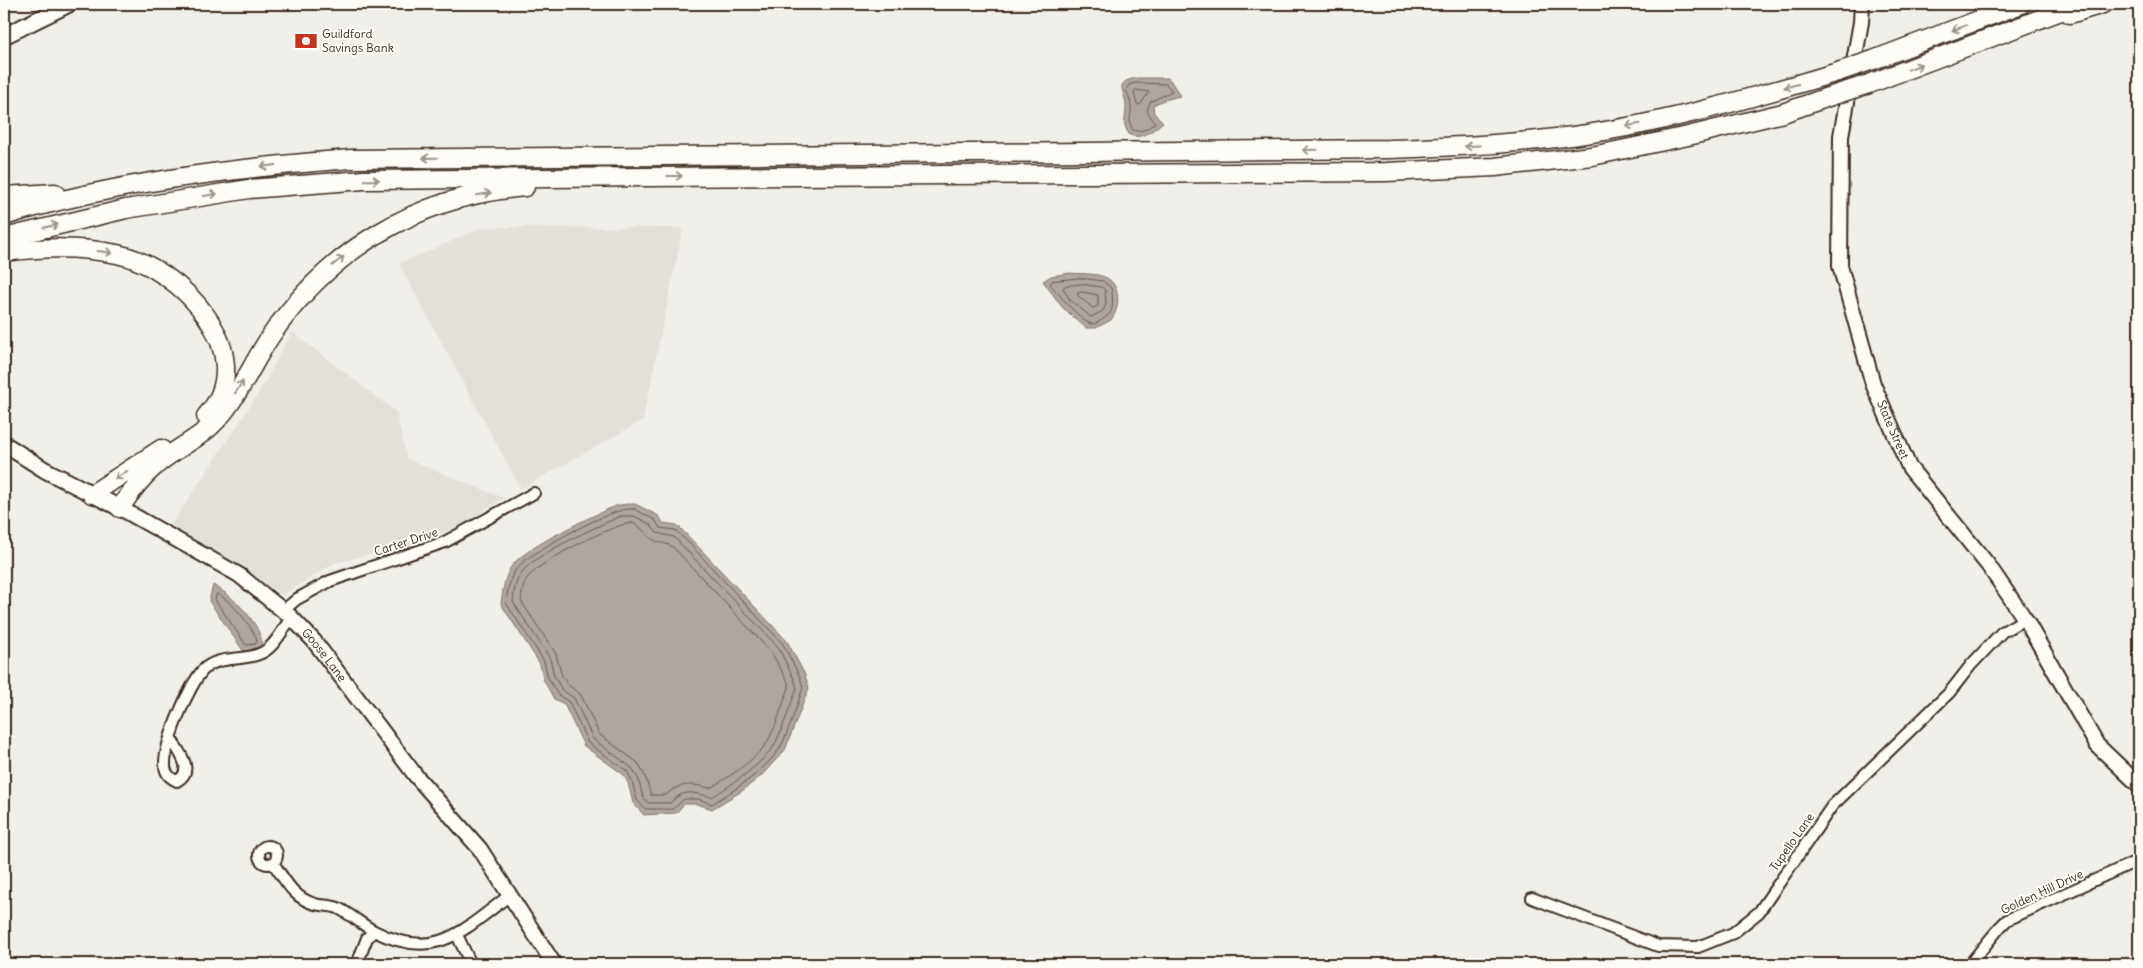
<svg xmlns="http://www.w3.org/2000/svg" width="2143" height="968" font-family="Delius,sans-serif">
  <rect width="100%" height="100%" fill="#f1efea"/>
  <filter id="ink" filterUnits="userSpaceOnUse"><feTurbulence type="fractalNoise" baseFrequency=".02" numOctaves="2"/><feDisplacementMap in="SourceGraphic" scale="10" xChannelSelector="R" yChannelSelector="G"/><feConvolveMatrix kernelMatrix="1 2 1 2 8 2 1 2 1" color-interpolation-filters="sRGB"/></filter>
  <g filter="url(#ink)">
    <g fill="#e3e0da">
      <path d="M483 227 683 228 643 420 521 489 399 264Z"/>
      <path d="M292 332 396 412 407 459 504 498 463 524 424 541 335 563 282 595 171 525 258 394Z"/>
    </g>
    <g fill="#aea69f" stroke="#80746b">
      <path d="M1136 78H1168L1171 81 1180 96 1164 100 1153 105 1154 113 1163 122C1154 130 1142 140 1130 135 1121 124 1126 119 1126 108 1127 92 1111 83 1136 78Z"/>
      <path d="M1070 273C1087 275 1113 270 1117 293 1119 302 1117 312 1111 320L1096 328H1086L1062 307 1043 281 1051 276Z"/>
      <path d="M635 504 659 516 663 523 677 525 688 536 787 641 805 675 809 688 785 750 761 776 742 791 712 809 697 804H684L676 813 644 815 633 803 628 783 623 774 584 746 564 704 554 699 543 679 540 664 501 604C503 590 504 576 513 564 529 546 593 515 616 506 622 504 629 504 635 504Z"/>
      <path d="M213 585C233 596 263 624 262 648L244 652 209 601Z"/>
    </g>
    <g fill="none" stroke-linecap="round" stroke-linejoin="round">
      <g stroke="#695c52" stroke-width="1">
        <path d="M1136 83 1166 84 1172 91 1150 102 1147 111 1155 123C1148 128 1141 133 1133 130 1127 121 1132 115 1131 106 1131 101 1128 95 1126 90L1129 85Z"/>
        <path d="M1136 90 1149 92 1140 105 1137 104 1134 93Z"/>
        <path d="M1080 278 1103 281 1111 288C1113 298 1115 311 1106 317 1102 320 1096 324 1092 324 1083 324 1057 292 1050 284L1052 281Z"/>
        <path d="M1081 284 1101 287 1105 290 1106 304 1103 311 1091 317 1070 300 1063 288 1065 286Z"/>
        <path d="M1082 292 1098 295V306L1093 308 1078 296V293Z"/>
        <path d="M634 509 655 520 660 528 675 530 685 539 783 644 800 677 803 687C800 698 786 739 780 748 764 772 736 789 712 804L698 799H684L673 809H645L637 800 632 781 627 771 588 743 569 702 558 695 548 678 544 661 506 603C508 590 509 577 518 567 532 551 597 517 619 511 623 509 629 509 634 509Z"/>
        <path d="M621 516H634L650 524 657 533 674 537 778 647 794 679 797 688C790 706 784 725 776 742 767 761 730 786 712 797 692 793 685 788 670 803H648L643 797 638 778 632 768 593 739 574 698 562 690 554 676 550 658 513 602C514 592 515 582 521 573 535 554 598 526 621 516Z"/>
        <path d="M632 523C643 527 644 533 652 539 659 544 668 542 675 549L771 652 788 682 789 688C782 704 778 723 769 739 760 757 728 778 710 788 693 784 680 782 666 795H651L645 776 638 763 599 734 581 695 567 684 561 673 556 654 521 601C522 592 523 583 529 576 543 560 612 524 632 523Z"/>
        <path d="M218 594C231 601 252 626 257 640L256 644 246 645 215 600 216 595Z"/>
      </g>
      <defs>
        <g id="street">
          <path d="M284 610 297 599 330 581 445 542 534 493"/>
          <path d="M170 737C178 751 196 770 177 781 172 779 168 776 166 771 159 753 190 682 204 669 221 653 251 664 269 648 278 640 285 627 291 617"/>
          <circle cx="268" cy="855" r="9"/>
          <path d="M273 863C286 881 293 898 315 904 322 906 331 905 338 908 350 914 361 924 374 931 436 962 461 932 510 895"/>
          <path d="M1532 898 1658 946 1698 947 1733 933 1759 912 1832 806 1949 693 1971 665 2002 632 2025 619"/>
          <path d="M457 935 471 964"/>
          <path d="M357 964 367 938 374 931"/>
          <path d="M1970 964 2000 927 2007 920 2139 860"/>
        </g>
        <g id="secondary">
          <path id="s1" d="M1862 4 1861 22 1841 136 1840 266 1873 384 1909 467 1988 565 2025 619 2097 745 2139 785"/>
          <path id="s2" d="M120 508 239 575 291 617 314 641 416 776 480 849 554 964"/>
        </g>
        <g id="primary">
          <path d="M4 36 69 4"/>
          <path d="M4 444 45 470 120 508"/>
        </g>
        <g id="highway">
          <path d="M2070 14 2103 4"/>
          <path d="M1873 60 2021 4"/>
          <path d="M1869 84 2079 4"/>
          <path d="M4 196 55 193"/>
          <path d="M4 216C116 182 234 168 351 159L1389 149C1445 147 1500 145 1556 138 1652 127 1745 100 1838 72"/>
          <path d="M4 238 126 209 249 189 364 180 647 177 1386 172 1495 167 1592 156 1688 136 1783 113 1828 97"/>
          <path d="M4 252C41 247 80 246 117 254 180 267 263 354 206 416"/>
          <path d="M92 494 161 449"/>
          <path d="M120 508C130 493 140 479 154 467 173 449 199 440 217 420 239 396 252 364 270 337 330 249 418 196 525 187"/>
        </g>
      </defs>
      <use href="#street" stroke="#3b2a1e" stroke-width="14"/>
      <use href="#secondary" stroke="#3b2a1e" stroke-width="18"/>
      <use href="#primary" stroke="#3b2a1e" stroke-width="19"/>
      <use href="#highway" stroke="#3b2a1e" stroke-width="21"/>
      <use href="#street" stroke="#fdfcf7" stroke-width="10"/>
      <use href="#secondary" stroke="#fdfcf7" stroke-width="14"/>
      <use href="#primary" stroke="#fdfcf7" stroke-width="15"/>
      <use href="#highway" stroke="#fdfcf7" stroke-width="18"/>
      <defs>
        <g id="highway-bridge">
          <path d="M1838 72 1873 60"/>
          <path d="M1828 97 1869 84"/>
        </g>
      </defs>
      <use href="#highway-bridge" stroke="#3b2a1e" stroke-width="21" stroke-linecap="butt"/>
      <use href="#highway-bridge" stroke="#fdfcf7" stroke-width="18"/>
    </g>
    <defs><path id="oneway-shaft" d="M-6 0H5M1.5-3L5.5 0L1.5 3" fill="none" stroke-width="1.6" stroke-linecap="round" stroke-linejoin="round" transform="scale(1.25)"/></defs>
    <g stroke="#9c938a">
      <use href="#oneway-shaft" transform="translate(1959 28) rotate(159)"/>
      <use href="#oneway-shaft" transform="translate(1915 67) rotate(-21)"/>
      <use href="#oneway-shaft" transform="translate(1791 86) rotate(164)"/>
      <use href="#oneway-shaft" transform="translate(1633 125) rotate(170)"/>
      <use href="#oneway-shaft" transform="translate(1472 146) rotate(177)"/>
      <use href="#oneway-shaft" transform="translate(1310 150) rotate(179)"/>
      <use href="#oneway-shaft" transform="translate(430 158) rotate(179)"/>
      <use href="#oneway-shaft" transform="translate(268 166) rotate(173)"/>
      <use href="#oneway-shaft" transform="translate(675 176)"/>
      <use href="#oneway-shaft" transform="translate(372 180) rotate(-1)"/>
      <use href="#oneway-shaft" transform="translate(484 194) rotate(-10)"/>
      <use href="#oneway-shaft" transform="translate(210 195) rotate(-9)"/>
      <use href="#oneway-shaft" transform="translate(51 226) rotate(-14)"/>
      <use href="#oneway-shaft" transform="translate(105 252) rotate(7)"/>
      <use href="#oneway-shaft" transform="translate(338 261) rotate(-39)"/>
      <use href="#oneway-shaft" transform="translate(239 387) rotate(-58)"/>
      <use href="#oneway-shaft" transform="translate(121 475) rotate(147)"/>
    </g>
  </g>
  <defs>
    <symbol id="bank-bare" viewBox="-9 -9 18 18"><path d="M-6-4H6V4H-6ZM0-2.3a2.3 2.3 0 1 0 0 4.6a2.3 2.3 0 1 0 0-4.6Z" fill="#c8321e" stroke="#fdfcf7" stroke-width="2.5" paint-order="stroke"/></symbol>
  </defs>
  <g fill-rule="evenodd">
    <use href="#bank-bare" x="290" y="25" width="32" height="32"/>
  </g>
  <g text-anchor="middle" stroke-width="4" stroke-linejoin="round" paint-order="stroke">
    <g font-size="12" fill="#3b2a1e" stroke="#fdfcf7" text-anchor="start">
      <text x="322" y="38">Guildford<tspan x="322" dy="14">Savings Bank</tspan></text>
    </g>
    <g font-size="12" fill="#3b2a1e" stroke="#fdfcf7">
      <text dy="4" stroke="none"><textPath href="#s1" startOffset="436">State Street</textPath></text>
      <text transform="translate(406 542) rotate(-18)" y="4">Carter Drive</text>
      <text dy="4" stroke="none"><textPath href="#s2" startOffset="254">Goose Lane</textPath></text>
      <text transform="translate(1792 842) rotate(-55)" y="4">Tupello Lane</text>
      <text transform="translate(2042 892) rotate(-25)" y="4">Golden Hill Drive</text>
    </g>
  </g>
  <rect width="2143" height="968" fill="none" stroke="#fdfcf7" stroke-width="20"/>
  <rect x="10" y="10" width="2123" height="948" fill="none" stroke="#3b2a1e" stroke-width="2" filter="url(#ink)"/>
</svg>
